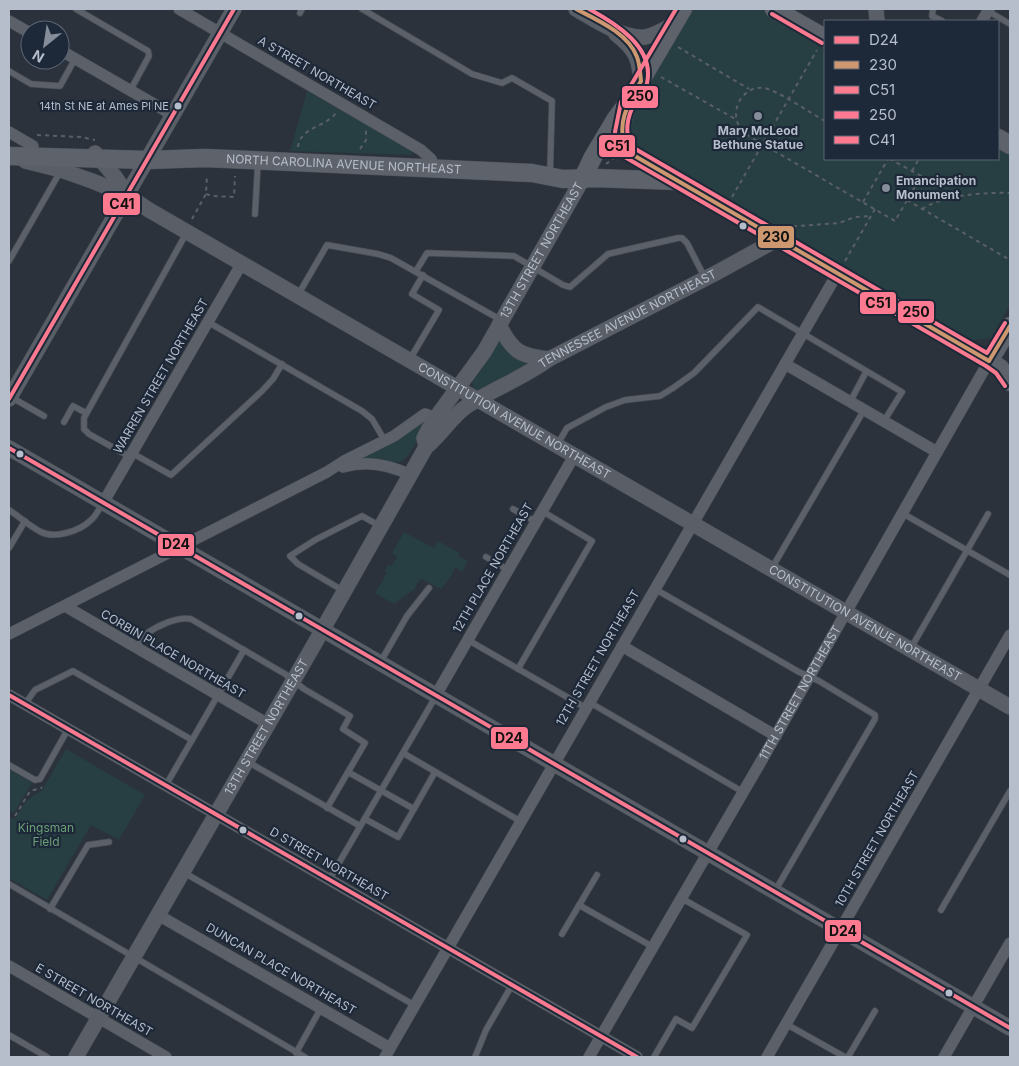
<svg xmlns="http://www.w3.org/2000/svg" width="1019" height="1066" font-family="Inter,sans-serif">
  <rect width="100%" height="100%" fill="#2b323c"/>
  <g fill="#273e43">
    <path d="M693 9H770L825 41V159H998V140L1010 148V305L991 338 969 341 633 146 624 128Z"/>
    <path d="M307 91 412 151V155L290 151Z"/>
    <path d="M499 341 532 362 478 391 473 387 472 381Z"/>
    <path d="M426 420C421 430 412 456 402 461 394 465 369 460 359 459Z"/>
    <path d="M404 532 434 548 438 541 460 553 458 556 468 561 462 572 455 567 452 575 441 589 421 579 415 587 416 588 394 604 375 593 387 573 384 571 389 564 392 566 397 557 392 553Z"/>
    <path d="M66 749 145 795 119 840 91 825 47 900 9 878V823L12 817 15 819 26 801 42 790Z"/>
    <path d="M9 769 32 783 14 813 9 810Z"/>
  </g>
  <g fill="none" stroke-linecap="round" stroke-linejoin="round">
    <defs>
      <g id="lane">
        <path d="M76 9 148 51 149 56 130 91"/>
        <path d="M362 9 472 74 502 83 512 78 552 101 550 175"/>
        <path d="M933 9 932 16 942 21"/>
        <path d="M988 11 1010 24"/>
        <path d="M300 13 302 9"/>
        <path d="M9 71 31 84 60 86 75 59"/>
        <path d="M255 214 258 161"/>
        <path d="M9 261 60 172"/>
        <path d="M416 271 427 253 514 256 563 285 570 287 608 254 678 238H682L687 243 705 278"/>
        <path d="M298 295 327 245 378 254 391 258 501 320"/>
        <path d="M208 322 362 411 372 419 385 441"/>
        <path d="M410 359 439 310 412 294 423 275"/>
        <path d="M11 397 44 416"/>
        <path d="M850 402 866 372"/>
        <path d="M64 422 73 406 86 413"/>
        <path d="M557 445 567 428 606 407 625 400 660 396 673 388 694 373 758 307 902 392 884 421"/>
        <path d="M132 453 171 475 262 391 273 379 282 364"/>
        <path d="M130 457 89 434 84 429V418L187 232"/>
        <path d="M513 509 536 522"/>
        <path d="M9 510C20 517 29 526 41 532 55 539 80 531 91 520 96 516 99 509 102 504"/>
        <path d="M902 513 1010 575"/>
        <path d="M9 548 25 521"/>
        <path d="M486 557 508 570"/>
        <path d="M772 568 864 410"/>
        <path d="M655 589 799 672 819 681 875 715V719L775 891"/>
        <path d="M342 590 298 564 290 556 315 540 362 516 380 526"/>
        <path d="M468 640 586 708"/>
        <path d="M136 648C139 643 142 638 146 634 157 626 178 616 191 619L285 674 304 689 350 716 343 729 365 743 327 808"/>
        <path d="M911 648 988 514"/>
        <path d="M381 661 407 616 429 588"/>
        <path d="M518 669 592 541 542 511"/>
        <path d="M589 702 743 792"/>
        <path d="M25 704 35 690 73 671 192 740"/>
        <path d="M403 753 520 821"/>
        <path d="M248 762 360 826"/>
        <path d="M9 765 35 780 40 779 68 729"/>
        <path d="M348 772 414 809"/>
        <path d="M166 785 244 650"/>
        <path d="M365 819 398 837 435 772"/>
        <path d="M183 872 414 1005"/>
        <path d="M329 880 436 696"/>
        <path d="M9 884 305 1057"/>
        <path d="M579 905 653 947"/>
        <path d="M50 909 88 845 109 842"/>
        <path d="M941 910 1010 791"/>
        <path d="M562 934 597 875"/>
        <path d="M786 1024 845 1057"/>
        <path d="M9 1035 47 1057"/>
        <path d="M296 1053 321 1008"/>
        <path d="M475 1057 486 1030 512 985"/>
        <path d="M654 1057 676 1019 692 1028 747 935 681 898"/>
        <path d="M848 1057 875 1011"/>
      </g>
      <g id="street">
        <path d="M179 9 421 150 431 159 434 168"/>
        <path d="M9 21 30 33"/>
        <path d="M982 21 989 9"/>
        <path d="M60 50 173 115"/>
        <path d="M9 132 33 146"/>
        <path d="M785 364 937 452"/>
        <path d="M343 467C366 460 390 465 411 475"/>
        <path d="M103 503 242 263"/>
        <path d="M65 606 268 724"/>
        <path d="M9 634 327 472 344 461 394 436 425 414 436 418"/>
        <path d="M622 646 776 736"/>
        <path d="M9 695 637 1057"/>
        <path d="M436 695 574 456"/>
        <path d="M158 915 390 1048"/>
        <path d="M9 966 166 1057"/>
        <path d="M385 1057 837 274"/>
        <path id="s1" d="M589 1057 763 758 989 361"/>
        <path d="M767 1057 1010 635"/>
        <path d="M944 1057 1010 943"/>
      </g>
      <g id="secondary">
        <path d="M576 9C595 20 623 39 645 37 656 35 665 29 674 24"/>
        <path d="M876 9 877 21"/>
        <path d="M616 34C635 49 639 57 641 81"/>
        <path d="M95 153 116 178 127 195"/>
        <path id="s2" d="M25 161 61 170 92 181 127 195 149 210 1010 707"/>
        <path d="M499 325C513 352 520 356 549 359"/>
        <path d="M9 399 234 9"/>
        <path id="s3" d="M426 447 424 438 432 423 484 352 582 180"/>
        <path d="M9 448 1010 1028"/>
        <path id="s4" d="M76 1057 315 643 426 447C441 435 451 417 467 406 493 389 523 378 549 359L716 273 778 239"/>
      </g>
      <g id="primary">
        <path d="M774 9 825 38"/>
        <path d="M627 104C623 121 616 137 628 152L989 361 1000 368 1010 382"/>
        <path d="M998 138 1010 145"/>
        <path id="s5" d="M9 156 148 160 205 158 532 173 563 179 595 178 678 181"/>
        <path d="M582 180 593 157 615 120 627 104 683 9"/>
        <path d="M989 361 1010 326"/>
      </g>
    </defs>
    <use href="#lane" stroke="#484d54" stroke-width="7"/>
    <use href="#street" stroke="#484d54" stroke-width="12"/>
    <use href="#secondary" stroke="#484d54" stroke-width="16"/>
    <use href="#primary" stroke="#494f58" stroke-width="19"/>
    <g stroke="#595f66" stroke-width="2" stroke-dasharray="4 4" stroke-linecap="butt">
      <path d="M678 47 749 89"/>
      <path d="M661 77 737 120"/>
      <path d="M825 121C812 114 777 90 764 88 747 85 732 104 737 121 739 129 746 134 752 138L895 221 921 176 890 159"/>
      <path d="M37 135 81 137 95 140"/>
      <path d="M298 147C300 127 326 127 336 113"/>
      <path d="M360 149 366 140V130"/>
      <path d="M606 164 614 158"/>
      <path d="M912 171 919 159"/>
      <path d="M206 194 212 196 234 197 235 176"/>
      <path d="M732 197 817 50"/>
      <path d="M907 200 1010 260"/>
      <path d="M863 202 888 159"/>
      <path d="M922 209C944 195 985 192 1010 193"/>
      <path d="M192 219 206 194 207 175"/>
      <path d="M785 227 839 223 855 217 870 216"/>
      <path d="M845 261 875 209"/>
      <path d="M15 816 30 791 41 788 42 787"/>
    </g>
    <use href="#lane" stroke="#5c6169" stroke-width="5.5"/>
    <use href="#street" stroke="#5c6169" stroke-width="11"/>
    <use href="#secondary" stroke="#5a5f67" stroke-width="15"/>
    <use href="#primary" stroke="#5e636b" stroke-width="18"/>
    <defs>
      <g id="bus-1">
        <path d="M9 448 1010 1028"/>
        <path d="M9 695 637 1057"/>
      </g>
      <g id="bus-2">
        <path d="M576 9C597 20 628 33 637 57 640 65 640 73 641 81"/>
        <path d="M641 81C628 103 614 127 628 152L989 361"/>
        <path d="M989 361 1010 326"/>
      </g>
      <g id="bus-3">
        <path d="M676 9 621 102 615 132 617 146 623 156 986 366 996 373 1005 386"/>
        <path d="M772 14 822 43"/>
      </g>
      <path id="bus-4" d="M589 9C615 23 655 47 647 83 645 91 639 97 635 103 627 116 624 134 632 147L987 353 1005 323"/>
      <path id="bus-5" d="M9 399 234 9"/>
    </defs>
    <use href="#bus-1" stroke="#1d2838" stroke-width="8"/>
    <use href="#bus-2" stroke="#1d2838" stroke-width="8"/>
    <use href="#bus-3" stroke="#1d2838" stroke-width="8"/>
    <use href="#bus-4" stroke="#1d2838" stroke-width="8"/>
    <use href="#bus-5" stroke="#1d2838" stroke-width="8"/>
    <use href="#bus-1" stroke="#fc7a8f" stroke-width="4"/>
    <use href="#bus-2" stroke="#cd976f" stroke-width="4"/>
    <use href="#bus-3" stroke="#fc7a8f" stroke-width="4"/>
    <use href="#bus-4" stroke="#fe7a93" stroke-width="4"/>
    <use href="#bus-5" stroke="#fc7a8f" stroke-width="4"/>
  </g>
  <g fill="#b6becc" stroke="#1d2838" stroke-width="2">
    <circle cx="178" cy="106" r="4.5"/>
    <circle cx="743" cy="226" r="4.5"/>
    <circle cx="20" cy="454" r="4.5"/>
    <circle cx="299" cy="616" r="4.5"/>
    <circle cx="243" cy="830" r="4.5"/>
    <circle cx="683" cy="839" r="4.5"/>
    <circle cx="949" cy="993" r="4.5"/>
  </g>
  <g fill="#858d9a" stroke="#1d2838" stroke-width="2">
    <circle cx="758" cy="116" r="5"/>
    <circle cx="886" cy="188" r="5"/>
  </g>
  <g text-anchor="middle" stroke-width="4.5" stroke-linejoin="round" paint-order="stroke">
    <g font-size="11" fill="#b6becc" stroke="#1d2838" text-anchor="end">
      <text x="169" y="110">14th St NE at Ames Pl NE</text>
    </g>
    <g font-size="12" fill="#b6becc" stroke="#1d2838">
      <text transform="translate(317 73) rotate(30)" y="4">A STREET NORTHEAST</text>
      <text dy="4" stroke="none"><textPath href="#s5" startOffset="335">NORTH CAROLINA AVENUE NORTHEAST</textPath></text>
      <text dy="4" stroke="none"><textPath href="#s3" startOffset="231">13TH STREET NORTHEAST</textPath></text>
      <text dy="4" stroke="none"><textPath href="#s4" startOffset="944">TENNESSEE AVENUE NORTHEAST</textPath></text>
      <text transform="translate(161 376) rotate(-60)" y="4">WARREN STREET NORTHEAST</text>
      <text dy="4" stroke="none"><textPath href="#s2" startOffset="556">CONSTITUTION AVENUE NORTHEAST</textPath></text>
      <text transform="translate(493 568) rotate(-60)" y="4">12TH PLACE NORTHEAST</text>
      <text dy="4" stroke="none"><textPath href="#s2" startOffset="961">CONSTITUTION AVENUE NORTHEAST</textPath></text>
      <text transform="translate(173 654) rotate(30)" y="4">CORBIN PLACE NORTHEAST</text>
      <text transform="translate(598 658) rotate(-60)" y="4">12TH STREET NORTHEAST</text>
      <text dy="4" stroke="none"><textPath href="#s1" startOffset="421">11TH STREET NORTHEAST</textPath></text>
      <text dy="4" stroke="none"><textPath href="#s4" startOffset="381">13TH STREET NORTHEAST</textPath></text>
      <text transform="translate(877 839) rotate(-60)" y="4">10TH STREET NORTHEAST</text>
      <text transform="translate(329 864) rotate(30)" y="4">D STREET NORTHEAST</text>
      <text transform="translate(281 969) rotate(30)" y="4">DUNCAN PLACE NORTHEAST</text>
      <text transform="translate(94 1000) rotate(30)" y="4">E STREET NORTHEAST</text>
    </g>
    <g font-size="12" font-weight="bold" fill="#b6becc" stroke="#1d2838">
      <text x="758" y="135">Mary McLeod<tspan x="758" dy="14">Bethune Statue</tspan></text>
      <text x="896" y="185" text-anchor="start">Emancipation<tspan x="896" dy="14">Monument</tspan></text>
    </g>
    <g font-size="12" fill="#6b9f77" stroke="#1d2838">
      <text x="46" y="832">Kingsman<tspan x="46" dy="14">Field</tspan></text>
    </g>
  </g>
  <g stroke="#1d2838" stroke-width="2">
    <rect x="621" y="85" width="38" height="24" rx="5" fill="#fe7a93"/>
    <rect x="598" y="134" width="38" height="24" rx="5" fill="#fc7a8f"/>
    <rect x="102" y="192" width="39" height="24" rx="5" fill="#fc7a8f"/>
    <rect x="757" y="225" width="38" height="24" rx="5" fill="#cd976f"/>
    <rect x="859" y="291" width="38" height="24" rx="5" fill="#fc7a8f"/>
    <rect x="897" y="300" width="38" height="24" rx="5" fill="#fe7a93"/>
    <rect x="157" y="533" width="38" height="24" rx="5" fill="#fc7a8f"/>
    <rect x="490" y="726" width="39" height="24" rx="5" fill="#fc7a8f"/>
    <rect x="824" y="919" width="38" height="24" rx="5" fill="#fc7a8f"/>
  </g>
  <g font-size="14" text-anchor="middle" font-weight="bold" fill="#111">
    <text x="640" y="101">250</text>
    <text x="617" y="151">C51</text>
    <text x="122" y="209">C41</text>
    <text x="776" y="242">230</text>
    <text x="878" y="308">C51</text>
    <text x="916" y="317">250</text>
    <text x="176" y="549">D24</text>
    <text x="509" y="743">D24</text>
    <text x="843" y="936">D24</text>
  </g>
  <rect width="1019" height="1066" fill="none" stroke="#b6becc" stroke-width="20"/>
  <rect x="824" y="20" width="175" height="140" fill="#1d2838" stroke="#5a6473"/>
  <rect x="834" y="36" width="25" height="8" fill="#fc7a8f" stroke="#5a6473"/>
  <text x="869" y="45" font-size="15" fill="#b6becc">D24</text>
  <rect x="834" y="61" width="25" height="8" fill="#cd976f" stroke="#5a6473"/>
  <text x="869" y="70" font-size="15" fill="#b6becc">230</text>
  <rect x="834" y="86" width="25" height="8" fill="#fc7a8f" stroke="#5a6473"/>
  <text x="869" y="95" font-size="15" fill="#b6becc">C51</text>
  <rect x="834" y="111" width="25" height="8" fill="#fe7a93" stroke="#5a6473"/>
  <text x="869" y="120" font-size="15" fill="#b6becc">250</text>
  <rect x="834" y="136" width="25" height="8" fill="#fc7a8f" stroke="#5a6473"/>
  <text x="869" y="145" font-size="15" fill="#b6becc">C41</text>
  <g transform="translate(45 45) rotate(210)"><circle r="24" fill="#1d2838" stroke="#5a6473"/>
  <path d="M0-4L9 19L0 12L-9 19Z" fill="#858d9a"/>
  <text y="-8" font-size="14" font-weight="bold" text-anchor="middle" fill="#b6becc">N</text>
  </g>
</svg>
